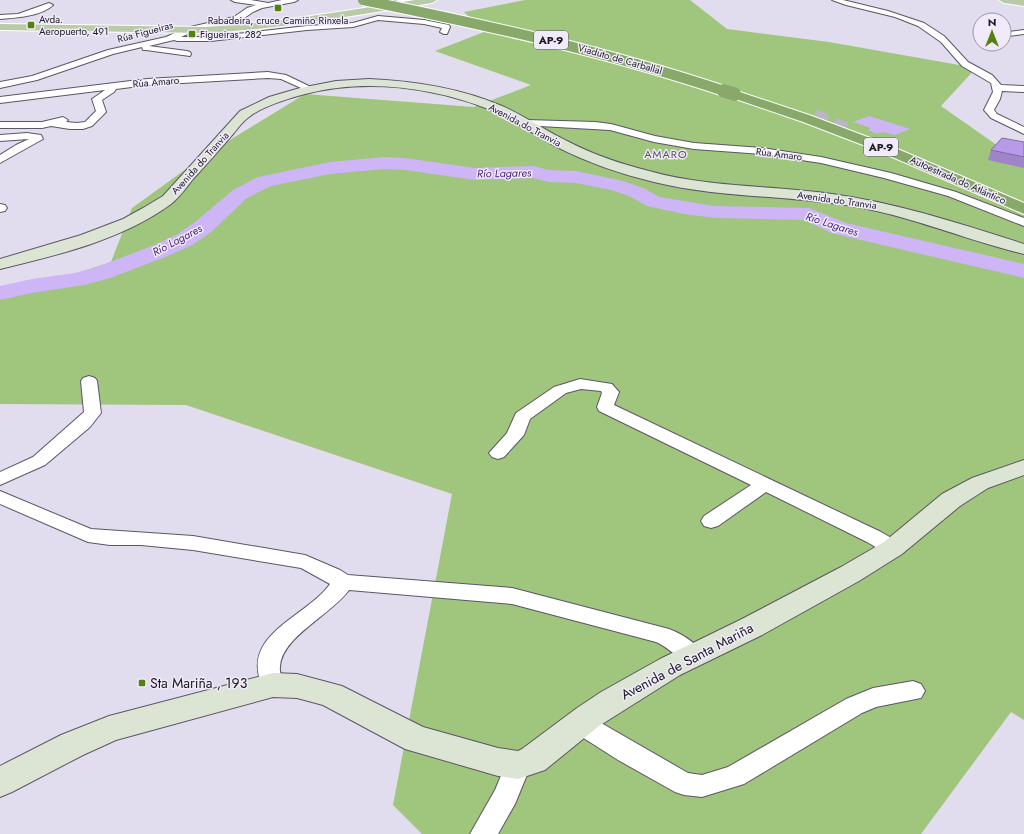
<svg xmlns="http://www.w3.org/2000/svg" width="1024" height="834" viewBox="0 0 1024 834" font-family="Jost,sans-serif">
  <rect width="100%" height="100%" fill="#e2ddee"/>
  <!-- green -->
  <path fill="#a0c57d" d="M525 0H690L727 29 829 42 976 68 941 106 1011 155 1024 160V720L1011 712 921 834H422L393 805 452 494 186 405 0 404V298L111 262 132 208 204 156 305 94 474 107 531 85 435 51 484 32 464 12Z"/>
  <!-- water -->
  <path fill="#cdb5f6" d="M869 116 910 129 895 135 883 132 877 134 868 130 871 128 853 122Z"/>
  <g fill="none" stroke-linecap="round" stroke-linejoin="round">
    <!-- river -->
    <path fill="#cdb5f6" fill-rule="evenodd" d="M384 157 405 158 475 168 533 166 549 170 576 171 623 181 643 188 660 197 715 206 809 208 846 223 1024 264V278L831 233 805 220 715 218 684 214 647 206 629 196 611 190 576 183 549 182 533 178 475 180 405 170 384 169 330 174 271 186 247 198 211 232 194 244 168 256 110 278 84 285 32 293 0 300V286L32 279 75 273 94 268 152 246 178 234 195 222 233 190 258 177 330 162Z"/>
    <!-- highway-tunnel -->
    <path stroke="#bbb6c5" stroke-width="14" stroke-dasharray="14 7" stroke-linecap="butt" d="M814 116 852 132"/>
    <defs>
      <g id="street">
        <path d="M231 0H251L268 3 282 0H298L294 2 262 8 253 12 240 21 192 32 181 37H211L307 26 353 23 378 16 424 20 449 25 450 27 447 34H444L440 32 442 28 424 24 378 20 353 27 307 30 211 41H177L174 40 149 46 187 51 190 52 191 54 190 56 146 50H143L142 47 113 54 37 80 0 88V82L32 76 108 50 166 37 186 28 234 17 247 8 256 5 235 2Z"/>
        <path d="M394 0H409L417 3 413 5Z"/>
        <path d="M832 0H843L888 11 924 23 944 36 968 62 992 75 1001 85 1024 86V92L1002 91 1000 99 994 110 997 114 1024 127V134L991 118 984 110 993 92 991 83 962 66 941 42 918 26 895 17 846 5Z"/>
        <path d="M49 3 53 5C42 16 15 18 0 19V15L18 14Z"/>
        <path d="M1024 30V34L1009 36 1005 34 1009 32Z"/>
        <path d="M268 72 286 75 315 89 310 92 281 79 268 78 147 85 116 89 114 92 102 100 106 112 92 126 83 129H70L51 126 42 128H0V122H42L63 117 68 120 66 122 77 123 85 122 96 111 92 99 105 90 0 103V97L147 79Z"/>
        <path d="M526 120 595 122 611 124 655 136 694 143 762 148 821 157 891 173 956 192 1024 218V226L948 196 884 178 821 163 762 154 694 149 654 142 610 130 522 125 521 123Z"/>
        <path d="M27 133 41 135 43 139 0 163V155L16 145 29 139 0 141V135Z"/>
        <path d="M0 204 5 205 7 208 5 211 0 212Z"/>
        <path d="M89 376 95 378 97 381 101 413 90 427 45 465 0 485V472L33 457 84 412 81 381 83 378Z"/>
        <path d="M580 379 612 384 619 392 614 405 881 532 900 543 903 548 900 553 893 555 886 553 867 542 766 492 718 526 711 528 704 526 701 521 704 516 751 485 599 411 597 407 602 393 601 391 581 389 566 393 530 419 524 435 504 457 498 459 492 457 489 453 507 433 516 413 554 387Z"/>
        <path d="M0 491 91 529 193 536 305 555 340 570 348 575 512 588 669 629C682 634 697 643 704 656L701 662C683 668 673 649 656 642L512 604 349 590C331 615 281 637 280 667 279 673 283 679 285 685L281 692 273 694 265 692C235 635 305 619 330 584L301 568 193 550 141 545H110L88 542 0 504Z"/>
        <path d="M913 681 921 684 925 691 921 698 876 707 862 713 744 784 702 797 684 795 675 792 618 760 571 730 568 723 571 716 580 713 589 716 688 773 702 775 728 767 846 699 873 688Z"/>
        <path d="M518 754 527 757 531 765 515 804 498 834H470L495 790 509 757Z"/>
      </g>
      <g id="secondary">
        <path d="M369 79C415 81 460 88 502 106 525 116 546 131 569 142 594 155 621 164 649 171 709 188 771 185 832 194 898 203 961 224 1024 244V254C966 240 911 216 852 206 786 195 719 198 654 182 621 174 589 163 559 148 536 136 515 120 491 110 433 87 366 78 305 94 290 98 261 107 249 117 243 121 238 128 234 133 220 149 207 164 193 179 186 188 179 198 171 204 122 240 58 255 0 269V259L81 235 123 219 143 208 163 196 240 111 269 97 300 88 336 81Z"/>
        <path d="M1024 460V475L988 488 960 506 902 554 859 581 762 635 680 675 599 726 545 770 518 779 498 776 405 749 323 705 297 698 273 697 116 740 83 755 12 792 0 797V766L61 735 109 716 273 673 297 674 342 686 423 727 498 748 518 751 522 749 577 708 601 692 660 659 742 619 841 567 884 542 942 494 972 478Z"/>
      </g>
      <g id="primary">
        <path d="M415 0H437L432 3C357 15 281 29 205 33L0 30V24L205 27C275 23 345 11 415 0Z"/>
        <path d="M999 0H1024V6L1004 3Z"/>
      </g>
      <path id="highway" d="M734 90 812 116 886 144 1024 203V214L876 150 803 122 730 97 728 94 730 91Z"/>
    </defs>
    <!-- street casing -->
    <use href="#street" stroke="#5b5665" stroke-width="2"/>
    <!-- secondary casing -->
    <use href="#secondary" stroke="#5b5665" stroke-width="2"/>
    <!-- primary casing -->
    <use href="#primary" stroke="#fff" stroke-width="2"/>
    <!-- highway casing -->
    <use href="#highway" stroke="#fff" stroke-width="2"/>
    <!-- street -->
    <use href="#street" fill="#fff" fill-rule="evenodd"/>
    <!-- secondary -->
    <use href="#secondary" fill="#dce5d3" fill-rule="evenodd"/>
    <!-- primary -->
    <use href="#primary" fill="#b8cba6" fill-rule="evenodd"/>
    <!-- highway -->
    <use href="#highway" fill="#89a96b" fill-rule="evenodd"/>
    <defs>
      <path id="highway-bridge-far1" d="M363 0C486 25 608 52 727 92"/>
      <path id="highway-bridge" d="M724 91 734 94"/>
    </defs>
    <!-- highway-bridge-far1 casing -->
    <use href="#highway-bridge-far1" stroke="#fff" stroke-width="12" stroke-linecap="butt"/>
    <!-- highway-bridge casing -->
    <use href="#highway-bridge" stroke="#fff" stroke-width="14" stroke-linecap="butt"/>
    <!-- highway-bridge-far1 -->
    <use href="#highway-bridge-far1" stroke="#89a96b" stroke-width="10"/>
    <!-- highway-bridge -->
    <use href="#highway-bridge" stroke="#89a96b" stroke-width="14"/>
  </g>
  <!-- wall -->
  <path fill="#9e84c8" d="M1024 142V168L988 160 991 150Z"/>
  <!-- building -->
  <path fill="#b89ae9" stroke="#816ca3" d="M1002 138 1024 142V157L991 150Z"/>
  <!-- markers -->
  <g fill="#54820e" stroke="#f0eafb" stroke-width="1.5">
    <rect x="274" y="4" width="8" height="8" rx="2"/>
    <rect x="27" y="21" width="8" height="8" rx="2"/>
    <rect x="188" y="30" width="8" height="8" rx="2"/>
    <rect x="138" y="679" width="8" height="8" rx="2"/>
  </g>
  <g text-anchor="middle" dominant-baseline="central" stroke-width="3" stroke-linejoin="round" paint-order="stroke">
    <!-- far-poi labels -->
    <g font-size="10" fill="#1d1b21" stroke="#f0eafb" text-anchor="start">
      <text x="39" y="19">Avda.<tspan x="39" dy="12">Aeropuerto, 491</tspan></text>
      <text x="278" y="20" text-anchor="middle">Rabadeira, cruce Camiño Rinxela</text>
      <text x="200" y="34">Figueiras, 282</text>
    </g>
    <!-- far-street labels -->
    <g font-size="10" fill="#1d1b21" stroke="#f0eafb">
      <text transform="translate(145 32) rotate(-15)">Rúa Figueiras</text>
      <text transform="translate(620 59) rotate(16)">Viaduto de Carballal</text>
      <text transform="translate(156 82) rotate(-5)">Rúa Amaro</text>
      <text transform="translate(525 125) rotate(28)">Avenida do Tranvia</text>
      <text transform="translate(779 154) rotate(7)">Rúa Amaro</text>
      <text transform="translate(200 163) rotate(-48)">Avenida do Tranvia</text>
      <text transform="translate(958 180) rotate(24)">Autoestrada do Atlántico</text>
      <text transform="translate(837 200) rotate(8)">Avenida do Tranvia</text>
    </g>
    <!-- shield labels -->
    <g fill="#f0eafb" stroke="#5c5962" stroke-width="1">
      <rect x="534" y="31" width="34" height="18" rx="3"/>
      <rect x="864" y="138" width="34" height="18" rx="3"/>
    </g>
    <g font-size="11" font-weight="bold" fill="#1d1b21">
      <text x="551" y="40">AP-9</text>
      <text x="881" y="147">AP-9</text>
    </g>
    <!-- far-neighbourhood labels -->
    <g font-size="11" letter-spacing="1" fill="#55515f" stroke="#f0eafb">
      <text x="666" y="154">AMARO</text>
    </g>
    <!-- far-water labels -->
    <g font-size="11" font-style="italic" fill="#4d227e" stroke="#f0eafb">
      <text transform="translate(504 173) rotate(-1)">Río Lagares</text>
      <text transform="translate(832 224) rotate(18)">Río Lagares</text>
      <text transform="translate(177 240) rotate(-28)">Río Lagares</text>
    </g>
    <!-- near-street labels -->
    <g font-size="14" fill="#1d1b21" stroke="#f0eafb">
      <text transform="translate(687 661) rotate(-28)">Avenida de Santa Mariña</text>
    </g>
    <!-- near-poi labels -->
    <g font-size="14" fill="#1d1b21" stroke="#f0eafb" text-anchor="start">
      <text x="150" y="683">Sta Mariña , 193</text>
    </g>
  </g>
  <!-- north arrow -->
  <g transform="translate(992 32)"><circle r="19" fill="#f0eafb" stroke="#9c97a4"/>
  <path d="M0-3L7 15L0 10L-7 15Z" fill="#54820e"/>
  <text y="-6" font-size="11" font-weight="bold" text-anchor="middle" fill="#1d1b21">N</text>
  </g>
</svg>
